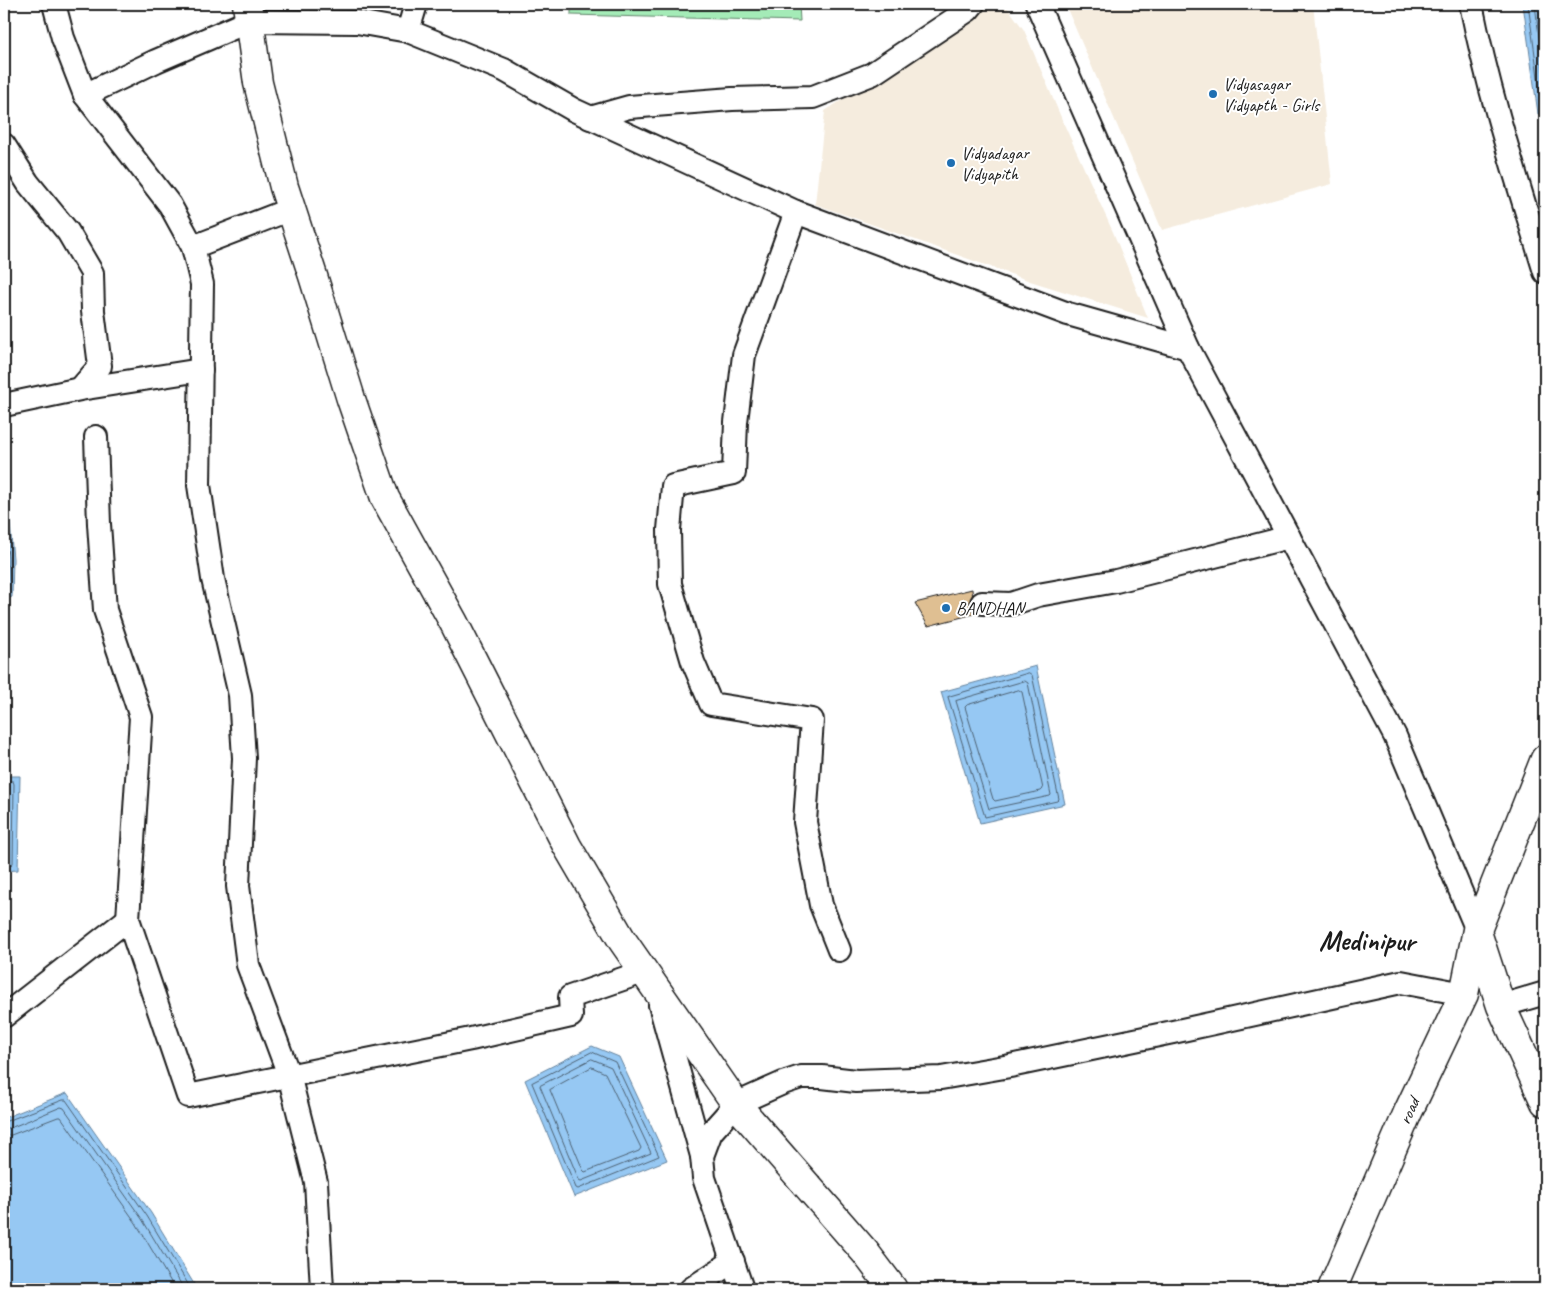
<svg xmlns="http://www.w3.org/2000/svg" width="1549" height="1293" viewBox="0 0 1549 1293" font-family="Caveat,sans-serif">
  <rect width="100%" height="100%" fill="#fff"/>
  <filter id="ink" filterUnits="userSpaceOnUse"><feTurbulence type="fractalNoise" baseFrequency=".02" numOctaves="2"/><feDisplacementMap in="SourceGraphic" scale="10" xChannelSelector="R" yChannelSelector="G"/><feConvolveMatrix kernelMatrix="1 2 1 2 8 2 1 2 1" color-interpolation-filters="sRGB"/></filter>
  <g filter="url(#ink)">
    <!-- built -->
    <g fill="#f5ecde">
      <path d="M994 4H1005L1024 30 1063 122 1113 232 1148 318 1030 281 815 204 825 111 967 18Z"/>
      <path d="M1065 4H1313L1332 184 1162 230Z"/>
    </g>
    <!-- green -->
    <path fill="#a4ebb7" stroke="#60846a" d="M571 4H799L800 21 571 15Z"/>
    <!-- water -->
    <g fill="#96c8f3" stroke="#65839d">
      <path d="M1523 4H1545V113L1538 114Z"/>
      <path d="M4 452 13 559 12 597 4 600Z"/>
      <path d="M1036 666 1065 804 980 823 941 692Z"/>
      <path d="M4 776H20L18 870 4 871Z"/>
      <path d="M592 1046 619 1057 667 1160 574 1197 525 1080Z"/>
      <path d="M67 1093 151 1213 197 1289H4V1118Z"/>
    </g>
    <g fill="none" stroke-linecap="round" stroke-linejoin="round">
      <!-- shore -->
      <g stroke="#4d6172" stroke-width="1">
        <path d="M1528 4 1542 106 1545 108"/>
        <path d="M1535 4 1545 84"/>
        <path d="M4 511 8 559 7 592 4 595"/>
        <path d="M1029 673 1032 675 1059 799 1057 801 985 817 948 697Z"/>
        <path d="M1025 681 1028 683 1051 795 1050 796 989 809 956 701Z"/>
        <path d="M1019 690 1022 692 1043 789 1041 791 995 801 993 799 965 707 967 705Z"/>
        <path d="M4 781H13L14 784 13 863 11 865 4 866"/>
        <path d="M4 787 7 788 8 790 7 857 4 860"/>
        <path d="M592 1052 615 1062 659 1156 578 1189 576 1188 532 1083Z"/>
        <path d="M592 1059 611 1067 651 1153 581 1181 579 1180 540 1086Z"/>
        <path d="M592 1067 605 1073 641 1148 639 1151 585 1172 583 1170 550 1090Z"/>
        <path d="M4 1122 63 1100H66L147 1216 191 1289"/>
        <path d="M4 1128H10L61 1107 64 1108 142 1219 184 1289"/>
        <path d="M4 1136 11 1135 58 1117H61L136 1223 175 1289"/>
      </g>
    </g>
    <!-- building -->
    <path fill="#dfbf92" stroke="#1c1c1c" d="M972 589 974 614 928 626 915 603Z"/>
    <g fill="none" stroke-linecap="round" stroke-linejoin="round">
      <defs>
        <g id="street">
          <path d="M54 4 63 38 85 95 170 205 193 247 202 284 199 485 213 579 240 695 244 758 238 886 248 965 289 1075 316 1182 322 1289"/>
          <path d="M1037 4 1188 348 1395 736 1477 930"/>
          <path d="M1471 4C1489 95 1518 183 1545 272"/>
          <path d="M408 31 416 4"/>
          <path d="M85 95 156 61 249 21 357 22 408 31 504 70 574 110 796 212 1068 314 1188 348"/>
          <path d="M590 118 629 107 732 99 813 97 872 74 968 10 973 4"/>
          <path d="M4 145 28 183 68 232 92 273 93 311 100 366 80 389 4 405"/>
          <path d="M796 212 744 355 736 422 734 473 673 486 669 530 670 584 693 662 711 704 812 720 805 822 821 905 839 950"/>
          <path d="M193 247 291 209"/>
          <path d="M80 389 201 370"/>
          <path d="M96 437 99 524 105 610 141 717 128 919 188 1096 471 1039 571 1016 570 997 643 972"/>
          <path d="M982 603 1011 604 1038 595 1116 581 1289 537"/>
          <path d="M662 999 660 1005 702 1156"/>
          <path d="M1501 1006 1545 993"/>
          <path d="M4 1016 128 919"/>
          <path d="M691 1289 733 1261"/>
          <path d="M742 1289 704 1178 702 1156 711 1132 736 1104 783 1083 801 1077H822L856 1081 941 1078 1010 1066 1173 1032 1401 982 1464 994"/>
        </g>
        <path id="secondary" d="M247 4 258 83 284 187 313 276 351 399 385 498 454 623 567 846 622 940 736 1104 865 1252 893 1289"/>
        <g id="primary">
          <path d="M1477 932 1501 1006 1545 1102"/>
          <path d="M1332 1289 1408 1112 1464 994 1477 930 1545 759"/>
        </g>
      </defs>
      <!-- street casing -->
      <use href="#street" stroke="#1c1c1c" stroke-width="26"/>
      <!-- secondary casing -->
      <use href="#secondary" stroke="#1c1c1c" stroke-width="31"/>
      <!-- primary casing -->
      <use href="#primary" stroke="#1c1c1c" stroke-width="31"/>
      <!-- street -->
      <use href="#street" stroke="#fff" stroke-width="22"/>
      <!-- secondary -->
      <use href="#secondary" stroke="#fff" stroke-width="28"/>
      <!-- primary -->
      <use href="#primary" stroke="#fff" stroke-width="28"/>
    </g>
  </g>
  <!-- markers -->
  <g fill="#1f6fb2" stroke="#fff" stroke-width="2">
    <circle cx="1213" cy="94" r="5"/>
    <circle cx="951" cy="163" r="5"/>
    <circle cx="946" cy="608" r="5"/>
  </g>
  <g text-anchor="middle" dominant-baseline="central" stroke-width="4" stroke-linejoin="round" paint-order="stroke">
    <!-- poi labels -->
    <g font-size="18" fill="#1c1c1c" stroke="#fff" text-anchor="start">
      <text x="1223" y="84">Vidyasagar<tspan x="1223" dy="21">Vidyapth - Girls</tspan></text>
      <text x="961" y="153">Vidyadagar<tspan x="961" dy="21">Vidyapith</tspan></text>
      <text x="956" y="608">BANDHAN</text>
    </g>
    <!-- street labels -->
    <g font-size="18" fill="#1c1c1c" stroke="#fff">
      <text transform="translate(1409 1111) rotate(-66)">road</text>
    </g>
    <!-- town labels -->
    <g font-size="28" font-weight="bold" fill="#1c1c1c" stroke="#fff">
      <text x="1367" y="940">Medinipur</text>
    </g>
  </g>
  <!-- margin -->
  <rect width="1549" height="1293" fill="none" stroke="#fff" stroke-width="20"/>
  <rect x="10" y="10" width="1529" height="1273" fill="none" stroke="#1c1c1c" stroke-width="2" filter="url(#ink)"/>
</svg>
